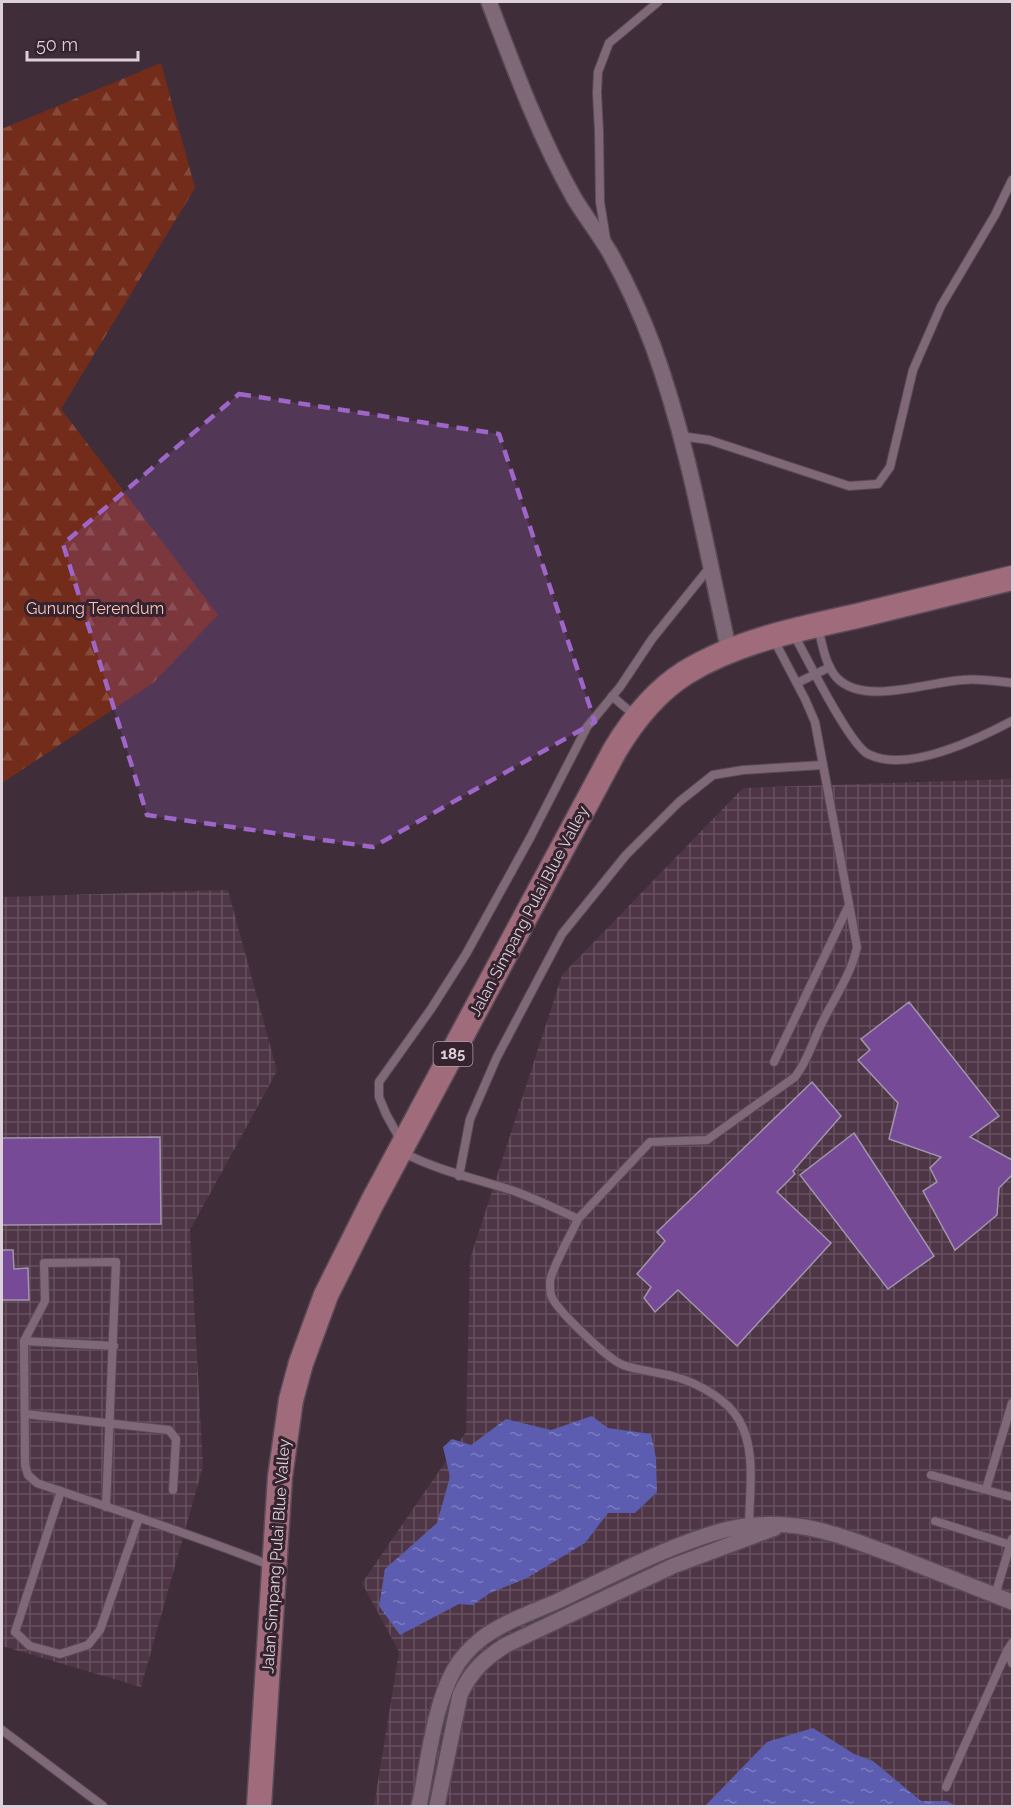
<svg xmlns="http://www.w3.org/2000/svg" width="1014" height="1808" viewBox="0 0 1014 1808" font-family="Raleway,sans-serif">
  <defs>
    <pattern id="industrial-grid" width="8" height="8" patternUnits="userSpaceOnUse" patternTransform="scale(1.5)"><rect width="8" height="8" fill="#4e3647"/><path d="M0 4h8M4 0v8" fill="none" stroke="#675261"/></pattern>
    <pattern id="forest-firs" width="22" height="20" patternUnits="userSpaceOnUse" patternTransform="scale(1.5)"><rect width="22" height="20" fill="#732c1a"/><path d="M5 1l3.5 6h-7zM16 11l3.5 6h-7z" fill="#864a3b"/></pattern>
    <pattern id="water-ripples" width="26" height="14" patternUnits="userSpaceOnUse" patternTransform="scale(1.5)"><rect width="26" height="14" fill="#5c5db0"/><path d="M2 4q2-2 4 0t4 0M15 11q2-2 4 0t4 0" fill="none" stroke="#7b7bbe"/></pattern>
  </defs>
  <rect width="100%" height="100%" fill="#402d3a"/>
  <!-- industrial -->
  <g fill="url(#industrial-grid)">
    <path d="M1012 779V1806H374L399 1652 362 1583 466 1432 470 1259 562 975 743 788Z"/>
    <path d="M228 890 277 1071 190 1230 203 1466 141 1687 2 1646V897Z"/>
  </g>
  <!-- forest -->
  <path fill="url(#forest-firs)" d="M161 63 195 188 61 409 218 615 153 683 2 783V129Z"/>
  <!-- water -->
  <g fill="url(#water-ripples)">
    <path d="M592 1416 608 1428 651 1434 656 1458 657 1492 635 1513H608L585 1543 527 1578 490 1593 473 1605 459 1604 400 1635 379 1606 385 1569 437 1523 450 1477 443 1447 452 1439 471 1445 506 1419 551 1430Z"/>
    <path d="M813 1728 854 1754 873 1761 921 1801H947L956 1806H705L767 1742Z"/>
  </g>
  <!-- building -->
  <g fill="#774a98" stroke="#a195ab" stroke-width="1.5">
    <path d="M909 1002 999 1116 970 1137 1012 1160V1175L999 1188 997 1215 955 1250 923 1191 937 1182 930 1168 941 1157 889 1139 898 1103 858 1060 870 1050 861 1039Z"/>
    <path d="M812 1082 841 1116 793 1171 795 1174 777 1192 831 1243 737 1346 678 1290 655 1312 644 1298 651 1287 637 1274 665 1241 657 1232Z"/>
    <path d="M854 1133 934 1256 888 1289 800 1175Z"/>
    <path d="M160 1137 161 1224 2 1225V1138Z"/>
    <path d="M2 1250H13L14 1269 28 1268 29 1300H2Z"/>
  </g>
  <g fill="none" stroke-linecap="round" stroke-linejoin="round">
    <defs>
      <g id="service">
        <path d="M606 239 600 202 599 132 597 93 598 72 609 43 658 2"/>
        <path d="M680 436 709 440 849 486 878 484 890 467 913 370 941 306 995 215 1012 180"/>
        <path d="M818 627C822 643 825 665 837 678 864 706 928 682 962 680 979 678 996 681 1012 683"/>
        <path d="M793 633C806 656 849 744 868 754 907 774 978 739 1012 721"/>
        <path d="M797 683 830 667"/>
        <path d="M612 696 634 715"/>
        <path d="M774 1062 848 907"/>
        <path d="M401 1141 386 1114 379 1097V1082L431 1009 466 954 530 838 587 727 620 687 652 639 710 567"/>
        <path d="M404 1153C439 1171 477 1179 514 1191 536 1199 557 1209 578 1219L650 1142 707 1140 795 1077C807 1062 812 1044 820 1027 832 1001 851 976 857 947L815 722 805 699 774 640"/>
        <path d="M459 1176 470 1119 497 1057 562 934 626 855 679 802 713 775 743 770 823 765"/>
        <path d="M578 1219C572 1233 551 1269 550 1282 550 1285 550 1292 551 1295 555 1309 609 1360 623 1365 640 1371 659 1372 676 1377 699 1384 727 1399 739 1420 757 1451 749 1493 749 1528"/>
        <path d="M24 1341 114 1346"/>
        <path d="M25 1414 169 1430 176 1439 173 1490"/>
        <path d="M931 1475 1012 1497"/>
        <path d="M986 1489 1012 1403"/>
        <path d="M61 1491 15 1632 30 1646 60 1654 88 1645 100 1630 139 1518"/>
        <path d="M106 1507 116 1262 44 1263 45 1301 24 1341 25 1465 28 1475 37 1483C115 1510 195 1535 272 1566"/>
        <path d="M935 1521 1011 1545"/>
        <path d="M995 1595 1012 1539"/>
        <path d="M1007 1651 1012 1663"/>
        <path d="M2 1730 103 1806"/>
        <path d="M946 1787 1007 1651 1012 1643"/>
      </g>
      <g id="minor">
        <path d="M489 2C514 68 539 136 574 198 585 216 598 233 609 251 626 281 641 314 653 346 689 445 706 549 729 651"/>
        <path d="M419 1806C428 1764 433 1708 454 1670 460 1659 471 1647 481 1639 503 1622 533 1612 558 1601 611 1576 665 1547 721 1531 746 1524 773 1523 798 1526 832 1531 866 1545 898 1557 936 1572 974 1587 1012 1602"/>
        <path d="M437 1806 460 1695C470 1672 485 1658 506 1645L673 1566 775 1528"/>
      </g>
      <path id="primary" d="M259 1806 280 1477 291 1400 301 1363 326 1295 372 1203 615 750C633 720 655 692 685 673 737 641 799 629 857 616 909 603 961 590 1012 578"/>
    </defs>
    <!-- service casing -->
    <use href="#service" stroke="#594a55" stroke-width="10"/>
    <!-- minor casing -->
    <use href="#minor" stroke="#594a55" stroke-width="18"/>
    <!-- primary casing -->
    <use href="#primary" stroke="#594a55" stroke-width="27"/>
    <!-- service -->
    <use href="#service" stroke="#7f6978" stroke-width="8"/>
    <!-- minor -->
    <use href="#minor" stroke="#7f6978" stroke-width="15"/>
    <!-- primary -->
    <use href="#primary" stroke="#a06c7b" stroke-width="24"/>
  </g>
  <!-- marked area -->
  <path fill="#9d66c8" fill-opacity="0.2" stroke="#9d66c8" stroke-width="4.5" stroke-dasharray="12 8" stroke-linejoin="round" d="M239 394 499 434 595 722 373 847 147 815 63 544Z"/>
  <g text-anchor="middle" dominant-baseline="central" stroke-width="6" stroke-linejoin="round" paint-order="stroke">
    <!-- shield labels -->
    <rect fill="#352330" stroke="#ab9da6" stroke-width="1.5" x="433.5" y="1042" width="39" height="24" rx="4.5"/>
    <g font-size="15" font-weight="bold" fill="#ddd1d9">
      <text x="453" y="1054">185</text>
    </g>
    <!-- park labels -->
    <g font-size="16" fill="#fbc6b8" stroke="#352330">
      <text x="95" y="608">Gunung Terendum</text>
    </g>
    <!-- street labels -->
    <g font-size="16" fill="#ddd1d9" stroke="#352330">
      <text transform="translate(529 911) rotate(-62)">Jalan Simpang Pulai Blue Valley</text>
      <text transform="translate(276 1556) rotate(-86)">Jalan Simpang Pulai Blue Valley</text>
    </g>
  </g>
  <!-- border -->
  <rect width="1014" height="1808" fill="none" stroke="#ddd1d9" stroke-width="6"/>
  <!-- scale -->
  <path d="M27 51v9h111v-9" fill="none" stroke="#ddd1d9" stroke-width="3"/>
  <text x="36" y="51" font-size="18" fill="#ddd1d9" stroke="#352330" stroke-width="4.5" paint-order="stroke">50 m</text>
</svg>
